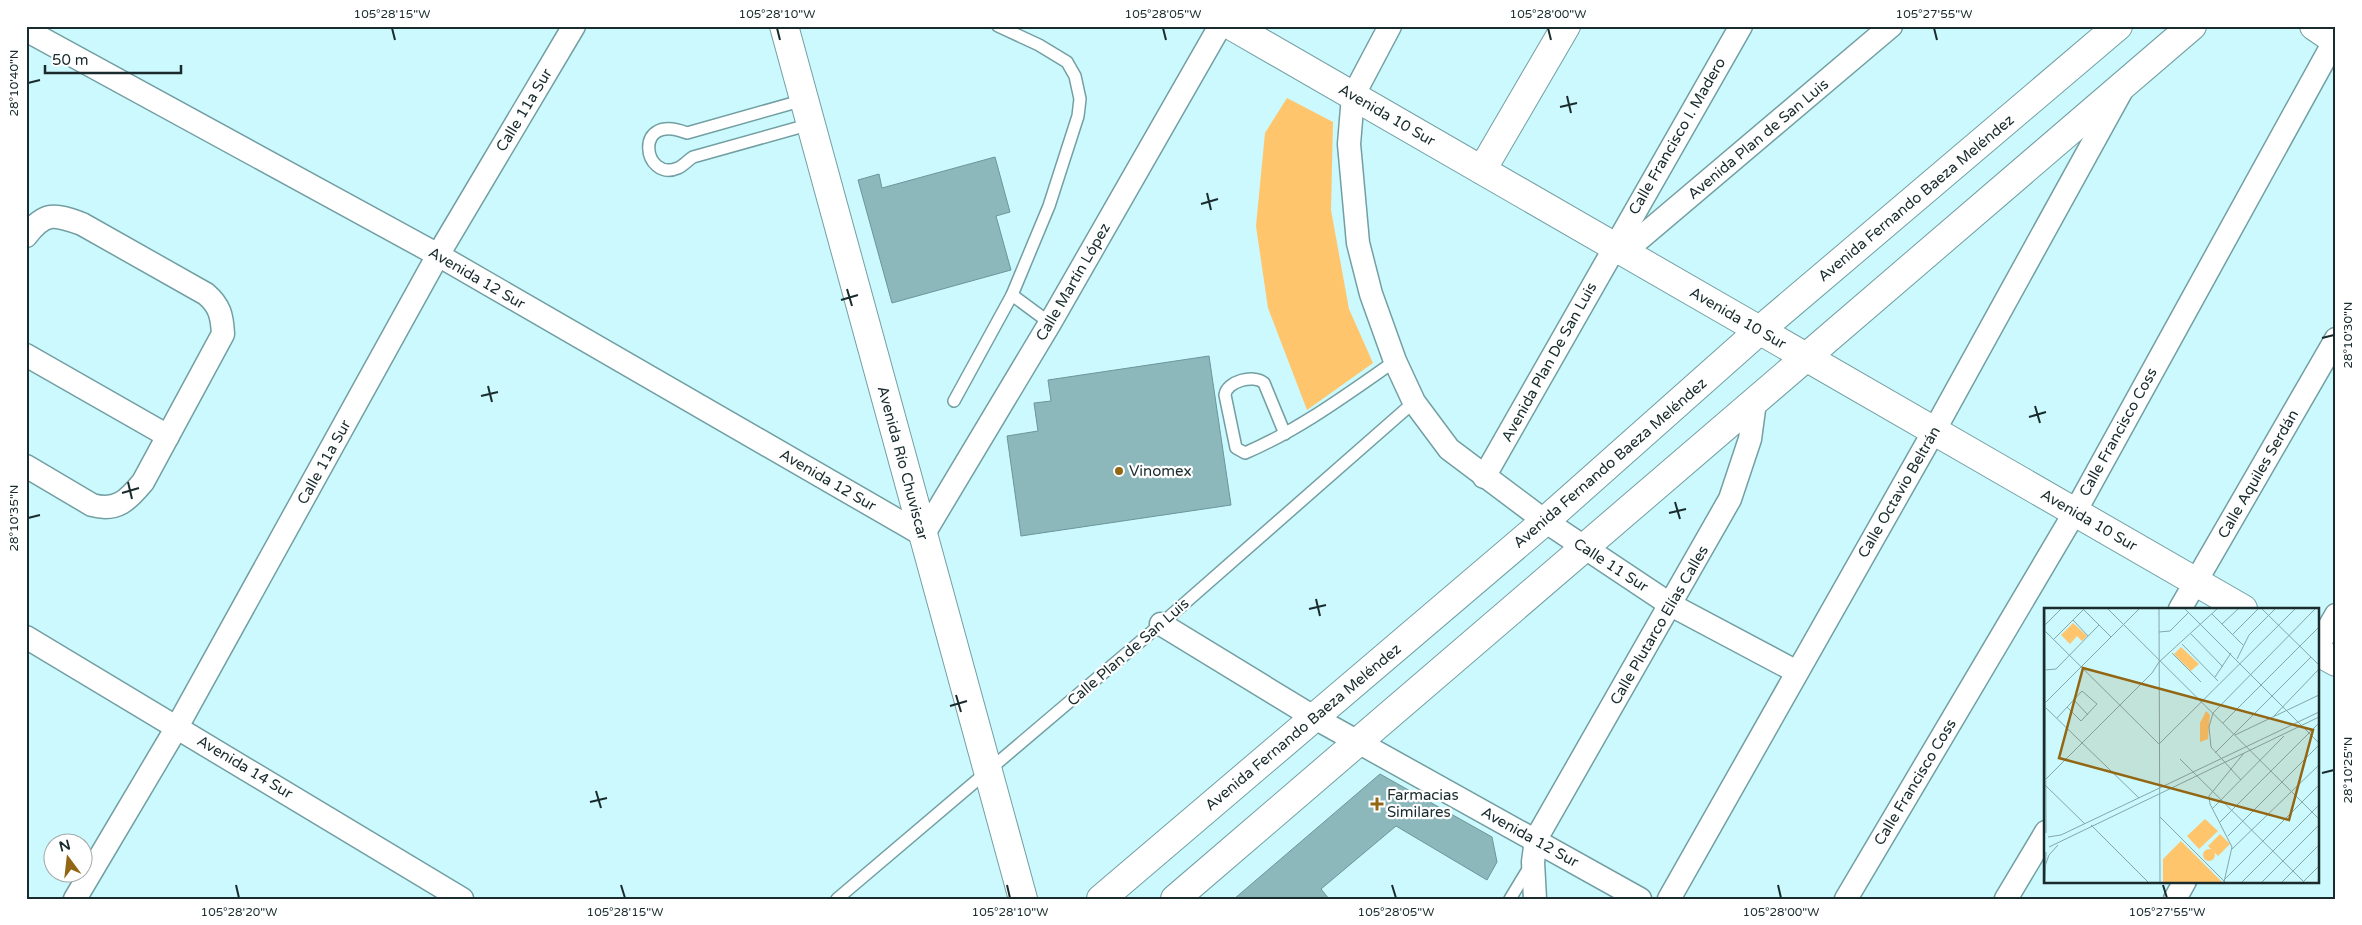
<svg xmlns="http://www.w3.org/2000/svg" width="2362" height="925" viewBox="0 0 2362 925" font-family="'Varela Round',sans-serif">
  <rect width="100%" height="100%" fill="#cbf9fd"/>
  <!-- green -->
  <path fill="#ffc56d" d="M1287 98 1333 122 1331 210 1349 309 1373 363 1307 410 1268 308 1256 226 1265 133Z"/>
  <!-- building -->
  <g fill="#8cb8bc" stroke="#6b969a">
    <path d="M995 157 1010 212 996 216 1011 270 892 303 858 180 879 174 882 188Z"/>
    <path d="M1209 356 1231 505 1021 536 1007 436 1038 431 1034 403 1051 401 1048 380Z"/>
    <path d="M1380 774 1492 837 1497 862 1487 880 1396 826 1321 889 1329 899H1234Z"/>
  </g>
  <g fill="none" stroke-linecap="round" stroke-linejoin="round">
    <defs>
      <g id="lane">
        <path d="M998 26 1039 45 1067 62 1075 76 1080 99 1078 116 1049 206 1012 295"/>
        <path d="M804 100 687 133C632 111 643 183 678 168 683 166 688 160 693 157L811 124"/>
        <path d="M954 401 1012 295 1050 323"/>
        <path d="M1285 434 1264 383C1254 374 1227 381 1225 395L1236 448 1245 453C1299 430 1346 395 1395 361"/>
        <path d="M837 899 1161 624 1414 402"/>
        <path d="M1510 899 1530 866"/>
      </g>
      <g id="street">
        <path d="M1390 26 1353 96 1349 144 1358 243 1371 294 1395 361 1414 402 1449 449 1545 521 1671 605 1797 672"/>
        <path d="M26 30 438 255 923 535 1050 323 1220 26"/>
        <path d="M26 236C45 211 55 214 82 224L206 294C220 306 222 316 223 334L143 482C128 500 117 512 92 505L26 466"/>
        <path d="M1624 252 1891 26"/>
        <path d="M26 355 168 436"/>
        <path d="M1484 477 1741 26"/>
        <path d="M2180 609 2336 339"/>
        <path d="M1161 624 1315 718 1640 899"/>
        <path d="M26 637 462 899"/>
        <path d="M2318 646 2336 615"/>
        <path d="M75 899 177 727 438 255 574 26"/>
        <path d="M1535 899 1533 862 1536 839 1730 499 1750 439 1755 402"/>
        <path d="M1669 899 1934 431 2122 90"/>
        <path d="M1846 899 2075 512 2336 38"/>
        <path d="M2006 899 2046 832"/>
        <path d="M2175 899 2185 881"/>
      </g>
      <g id="secondary">
        <path d="M784 26 1023 899"/>
        <path d="M1232 26 2243 609"/>
        <path d="M2314 26 2336 41"/>
        <path d="M1482 170 1566 26"/>
        <path d="M2318 652 2336 662"/>
        <path d="M1101 899 1545 521 1760 330 2118 26"/>
        <path d="M1175 899 2192 26"/>
      </g>
    </defs>
    <!-- lane casing -->
    <use href="#lane" stroke="#739fa3" stroke-width="14"/>
    <!-- street casing -->
    <use href="#street" stroke="#739fa3" stroke-width="25"/>
    <!-- secondary casing -->
    <use href="#secondary" stroke="#739fa3" stroke-width="30"/>
    <!-- lane -->
    <use href="#lane" stroke="#fff" stroke-width="11"/>
    <!-- street -->
    <use href="#street" stroke="#fff" stroke-width="22"/>
    <!-- secondary -->
    <use href="#secondary" stroke="#fff" stroke-width="28"/>
  </g>
  <!-- ticks -->
  <path fill="none" stroke="#192b2c" stroke-width="2" d="M392 28 395 40M777 28 780 40M1163 28 1166 40M1548 28 1551 40M1934 28 1937 40M28 83 40 80M1567 96 1571 113M1560 107 1577 103M1207 193 1211 210M1201 204 1218 199M847 289 852 306M841 300 858 295M2322 338 2334 335M488 386 492 402M481 396 498 392M2035 406 2040 423M2029 417 2046 412M128 482 132 499M122 493 139 488M1675 502 1680 519M1669 513 1686 509M28 518 40 515M1316 599 1320 616M1309 609 1326 605M956 695 961 712M950 706 967 701M2322 773 2334 770M596 791 601 808M590 802 607 798M236 885 239 898M621 885 625 898M1007 885 1010 898M1392 885 1396 898M1778 885 1781 898M2163 885 2167 898"/>
  <!-- markers -->
  <g fill="#936613" stroke="#fff" stroke-width="2">
    <circle cx="1119" cy="471" r="5"/>
    <path d="M1374.5 796.5h5v5h5v5h-5v5h-5v-5h-5v-5h5z"/>
  </g>
  <g text-anchor="middle" dominant-baseline="central" stroke-width="4.5" stroke-linejoin="round" paint-order="stroke">
    <!-- street labels -->
    <g font-size="15" fill="#192b2c" stroke="#fff">
      <text transform="translate(524 110) rotate(-59)">Calle 11a Sur</text>
      <text transform="translate(1387 115) rotate(30)">Avenida 10 Sur</text>
      <text transform="translate(1677 136) rotate(-60)">Calle Francisco I. Madero</text>
      <text transform="translate(1758 139) rotate(-40)">Avenida Plan de San Luis</text>
      <text transform="translate(1916 198) rotate(-40)">Avenida Fernando Baeza Meléndez</text>
      <text transform="translate(477 278) rotate(30)">Avenida 12 Sur</text>
      <text transform="translate(1073 282) rotate(-60)">Calle Martín López</text>
      <text transform="translate(1738 318) rotate(30)">Avenida 10 Sur</text>
      <text transform="translate(1549 362) rotate(-61)">Avenida Plan De San Luis</text>
      <text transform="translate(2118 432) rotate(-61)">Calle Francisco Coss</text>
      <text transform="translate(324 462) rotate(-61)">Calle 11a Sur</text>
      <text transform="translate(903 463) rotate(75)">Avenida Río Chuviscar</text>
      <text transform="translate(1610 463) rotate(-41)">Avenida Fernando Baeza Meléndez</text>
      <text transform="translate(2258 474) rotate(-60)">Calle Aquiles Serdán</text>
      <text transform="translate(828 480) rotate(30)">Avenida 12 Sur</text>
      <text transform="translate(1899 492) rotate(-60)">Calle Octavio Beltrán</text>
      <text transform="translate(2089 520) rotate(30)">Avenida 10 Sur</text>
      <text transform="translate(1611 565) rotate(33)">Calle 11 Sur</text>
      <text transform="translate(1659 625) rotate(-60)">Calle Plutarco Elías Calles</text>
      <text transform="translate(1128 652) rotate(-41)">Calle Plan de San Luis</text>
      <text transform="translate(1303 727) rotate(-40)">Avenida Fernando Baeza Meléndez</text>
      <text transform="translate(245 767) rotate(31)">Avenida 14 Sur</text>
      <text transform="translate(1915 782) rotate(-59)">Calle Francisco Coss</text>
      <text transform="translate(1530 837) rotate(29)">Avenida 12 Sur</text>
    </g>
    <!-- poi labels -->
    <g font-size="15" fill="#192b2c" stroke="#fff" text-anchor="start">
      <text x="1129" y="471">Vinomex</text>
      <text x="1387" y="795">Farmacias<tspan x="1387" dy="17">Similares</tspan></text>
    </g>
  </g>
  <!-- overview -->
  <g transform="translate(2044 608)">
    <rect width="275" height="275" fill="#cbf9fd"/>
    <path d="M29 15 43 28 38 33 33 28 26 36 17 27ZM137 39 155 56 147 63 130 46ZM162 103 166 107 164 131 156 134V115ZM161 211 174 223 155 241 143 228ZM176 226 186 236 174 248 164 238ZM137 233 178 274H119V251ZM159 247a6 6 0 1 1 12 0a6 6 0 1 1-12 0Z" fill="#ffc56d"/>
    <path fill="none" stroke="#84a7a9" stroke-width="1" d="M1 1 2 225M39 1 67 29M64 1 275 211M115 1 116 274M141 1 275 135M218 1 275 57M168 6 199 37M29 12 44 28M178 16 194 1M1 17 17 1M1 23 115 136 251 1M115 24 126 23 145 4M147 26 179 59M189 26 214 1M10 31 40 1M138 36 174 73M128 45 157 74M193 51 205 27 231 1M1 62 12 61 55 17M171 69 187 45M29 91 44 107M1 95 95 1M1 99 95 190M230 108 275 61M13 110 38 83 53 96 37 113 23 99M179 115 275 19M191 127 275 87M171 145 267 49M136 151 260 274M2 171 108 65 115 54 173 1M197 172 167 139 165 119 169 105 271 1M1 177 41 216M168 201 240 128M116 209 181 274M176 214 275 115M47 217 104 274M184 228 275 137M4 229 17 227 275 104M5 239 275 109M188 241 275 157M1 258 5 247 14 237M181 271 275 177M1 274 2 244M180 274 188 239 166 196 165 188 200 145M198 274 275 197M218 274 275 217M238 274 275 237M259 274 275 258"/>
    <path fill="#936613" fill-opacity="0.15" stroke="#936613" stroke-width="2.5" d="M39 60 269 122 245 212 15 150Z"/>
    <rect width="275" height="275" fill="none" stroke="#192b2c" stroke-width="2.5"/>
  </g>
  <!-- border -->
  <rect width="2362" height="925" fill="none" stroke="#ffffff" stroke-width="55"/>
  <!-- north arrow -->
  <g transform="translate(68 858) rotate(345)"><circle r="24" fill="#ffffff" stroke="#a3aaab"/>
  <path d="M0-4L9 19L0 12L-9 19Z" fill="#936613"/>
  <text y="-8" font-size="14" font-weight="bold" text-anchor="middle" fill="#192b2c">N</text>
  </g>
  <!-- scale -->
  <path d="M45 65v8h136v-8" fill="none" stroke="#192b2c" stroke-width="2.5"/>
  <text x="52" y="65" font-size="15" fill="#192b2c" stroke="#ffffff" stroke-width="4" paint-order="stroke">50 m</text>
  <rect x="28" y="28" width="2306" height="870" fill="none" stroke="#192b2c" stroke-width="2"/>
  <g font-size="12" text-anchor="middle" fill="#192b2c">
    <text x="392" y="18">105°28'15"W</text>
    <text x="777" y="18">105°28'10"W</text>
    <text x="1163" y="18">105°28'05"W</text>
    <text x="1548" y="18">105°28'00"W</text>
    <text x="1934" y="18">105°27'55"W</text>
    <text transform="translate(14 83) rotate(-90)" y="4">28°10'40"N</text>
    <text transform="translate(2348 335) rotate(-90)" y="4">28°10'30"N</text>
    <text transform="translate(14 518) rotate(-90)" y="4">28°10'35"N</text>
    <text transform="translate(2348 770) rotate(-90)" y="4">28°10'25"N</text>
    <text x="239" y="916">105°28'20"W</text>
    <text x="625" y="916">105°28'15"W</text>
    <text x="1010" y="916">105°28'10"W</text>
    <text x="1396" y="916">105°28'05"W</text>
    <text x="1781" y="916">105°28'00"W</text>
    <text x="2167" y="916">105°27'55"W</text>
  </g>
</svg>
